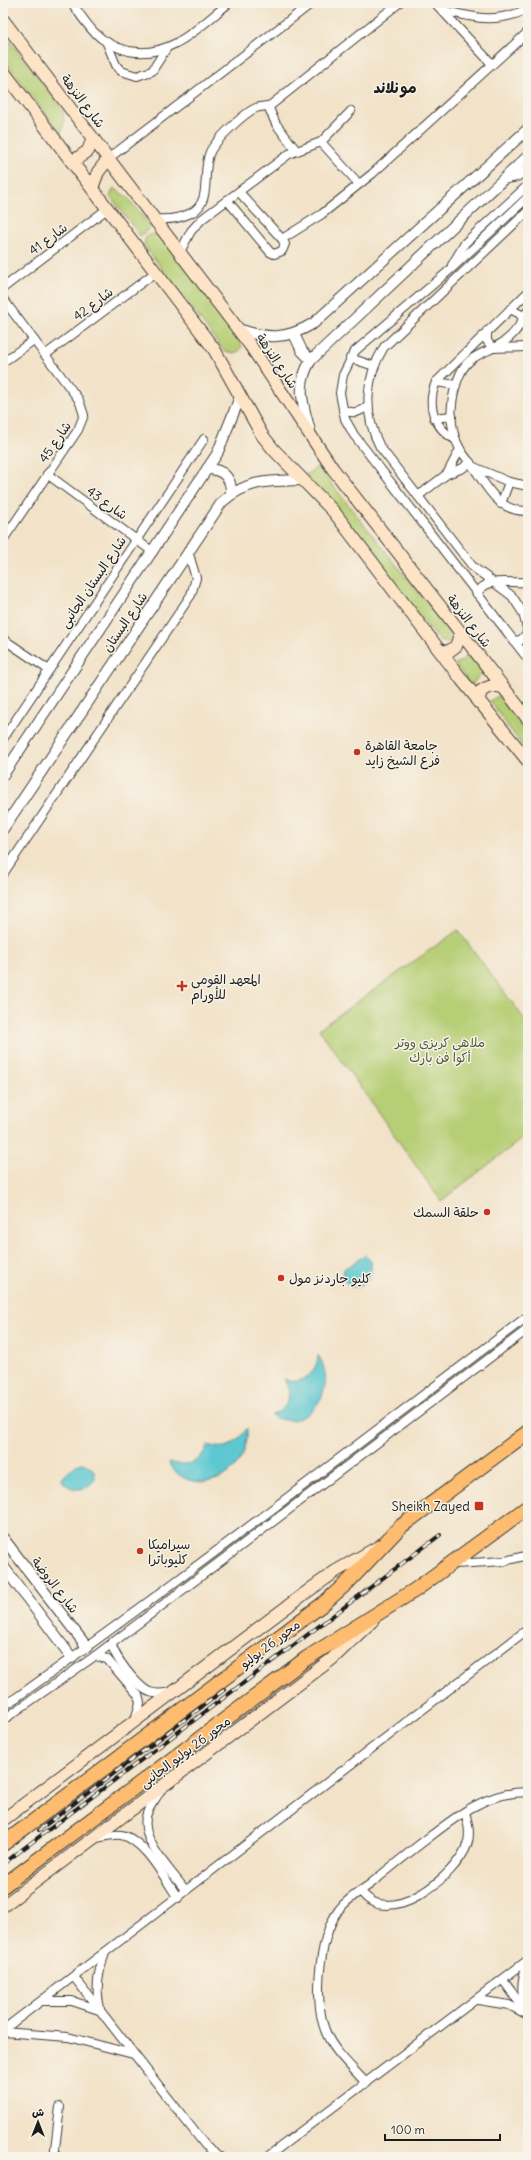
<svg xmlns="http://www.w3.org/2000/svg" width="531" height="2160" viewBox="0 0 531 2160" font-family="Delius,'Playpen Sans Arabic',sans-serif">
  <rect width="100%" height="100%" fill="#f7f3e8"/>
  <filter id="ink" filterUnits="userSpaceOnUse"><feTurbulence type="fractalNoise" baseFrequency=".025" numOctaves="2"/><feDisplacementMap in="SourceGraphic" scale="8" xChannelSelector="R" yChannelSelector="G"/><feConvolveMatrix kernelMatrix="1 2 1 2 8 2 1 2 1" color-interpolation-filters="sRGB"/></filter>
  <filter id="wash" filterUnits="userSpaceOnUse"><feTurbulence type="fractalNoise" baseFrequency=".012" numOctaves="4" result="noise"/><feDisplacementMap in="SourceGraphic" scale="16" xChannelSelector="R" yChannelSelector="G"/><feGaussianBlur stdDeviation="0.9" result="paint"/><feColorMatrix in="noise" values="0 0 0 0 0 0 0 0 0 0 0 0 0 0 0 0 0 1.4 0 .05"/><feComposite in="paint" operator="in"/></filter>
  <g filter="url(#wash)">
    <rect width="100%" height="100%" fill="#f2e2c8"/>
    <!-- green -->
    <g fill="#b6ce74" stroke="#697548">
      <path d="M3 32 63 110 64 121 61 134 3 59Z"/>
      <path d="M114 188 128 198 151 227 140 236 110 196Z"/>
      <path d="M153 234 161 235 237 337 242 346 239 351 234 353 224 351 144 245 146 237Z"/>
      <path d="M318 467 451 633 452 638 447 643 438 639 305 475Z"/>
      <path d="M468 650 486 673 478 677 471 686 455 664 464 660Z"/>
      <path d="M498 696 528 733V754L490 701Z"/>
      <path d="M458 930 528 1024V1134L441 1201 319 1029Z"/>
    </g>
    <!-- water -->
    <g fill="#5bc8d1" stroke="#3c7276">
      <path d="M365 1255 371 1261C373 1275 367 1286 352 1287 345 1283 342 1277 344 1269Z"/>
      <path d="M318 1355C342 1391 303 1436 271 1415 289 1409 293 1395 284 1379 301 1387 318 1372 318 1355Z"/>
      <path d="M247 1428C249 1455 233 1480 204 1482 194 1482 185 1480 178 1474 174 1470 170 1467 169 1462 185 1467 203 1463 207 1445 228 1451 235 1445 247 1428Z"/>
      <path d="M81 1463C91 1465 95 1469 95 1479 86 1491 73 1493 62 1481L63 1477 76 1465Z"/>
    </g>
  </g>
  <g filter="url(#ink)">
    <g fill="none" stroke-linecap="round" stroke-linejoin="round">
      <defs>
        <g id="minor">
          <path d="M72 3C79 13 86 24 94 32 103 41 116 48 129 51 170 59 199 27 229 3"/>
          <path d="M435 3 492 64"/>
          <path d="M442 10C475 18 495 24 528 9"/>
          <path d="M106 41 116 65 121 71 137 76 152 71 166 49"/>
          <path d="M3 88 11 82"/>
          <path d="M268 106 276 124 296 150"/>
          <path d="M321 142 359 184"/>
          <path d="M109 158 312 3"/>
          <path d="M502 180 517 177 528 169"/>
          <path d="M528 197 451 269 355 351 343 375 340 393 345 419 354 435 528 659"/>
          <path d="M227 200 270 252 274 254 282 251 285 244 282 239 239 192"/>
          <path d="M528 211 384 347C365 378 363 414 380 447L473 567 512 596 523 613 528 632"/>
          <path d="M155 219C167 220 179 219 191 213 213 202 201 172 210 152 215 141 244 113 256 108 261 106 266 107 271 105L399 3"/>
          <path d="M282 239 322 214 372 174 528 32"/>
          <path d="M180 252 191 231 202 219 289 154 321 142 351 111"/>
          <path d="M452 265 465 243 528 185"/>
          <path d="M3 288 107 209"/>
          <path d="M3 299 79 400 84 415 78 430 3 540"/>
          <path d="M510 309 520 314 528 330"/>
          <path d="M528 310C522 323 515 335 502 343 487 353 470 354 461 372 450 395 447 426 460 449 465 457 472 465 478 474 490 493 502 512 528 511"/>
          <path d="M487 331V341L493 348 528 347"/>
          <path d="M45 355 156 272"/>
          <path d="M350 358 374 366"/>
          <path d="M3 362 34 340"/>
          <path d="M436 382 456 385"/>
          <path d="M343 410C353 414 360 413 368 405"/>
          <path d="M434 418 452 416"/>
          <path d="M456 440C434 428 426 406 436 382L528 292"/>
          <path d="M474 467 509 482 528 486"/>
          <path d="M47 474 153 552"/>
          <path d="M447 474 460 449"/>
          <path d="M418 496 447 474 463 468 470 462"/>
          <path d="M501 504 509 482"/>
          <path d="M477 594C486 576 511 584 528 582"/>
          <path d="M3 639 49 670"/>
          <path d="M514 641 521 640 528 632"/>
          <path d="M3 739 204 439"/>
          <path d="M3 874 191 595 196 578 188 551"/>
          <path d="M454 1564 505 1561 528 1555"/>
          <path d="M112 1642C111 1654 139 1689 150 1692 157 1695 165 1693 172 1692"/>
          <path d="M95 1656 107 1659 138 1695 140 1703 135 1720"/>
          <path d="M3 1707C181 1581 353 1447 528 1316"/>
          <path d="M3 1720 95 1656 528 1329"/>
          <path d="M161 1789C157 1799 148 1806 146 1817 141 1842 172 1872 186 1891"/>
          <path d="M96 1838C104 1837 113 1834 121 1835 144 1839 165 1879 178 1898"/>
          <path d="M361 1891C387 1931 456 1876 467 1845 471 1834 468 1823 465 1812"/>
          <path d="M74 1977 205 2145 221 2157"/>
          <path d="M503 1980 524 2009"/>
          <path d="M478 2000 509 2005 528 2015"/>
          <path d="M42 2001H72L99 2010"/>
          <path d="M100 2008C95 1989 98 1972 105 1953"/>
          <path d="M528 2015C521 1998 520 1980 528 1964"/>
          <path d="M3 2030 528 1629"/>
          <path d="M3 2032 68 2037 133 2054"/>
          <path d="M366 2083C352 2067 332 2050 325 2030 313 1999 319 1930 343 1905 350 1898 360 1891 369 1885 385 1872 402 1858 419 1845 453 1819 483 1792 528 1792"/>
          <path d="M54 2157 60 2107"/>
          <path d="M267 2157 528 1960"/>
        </g>
        <g id="tertiary">
          <path d="M238 329C268 339 286 340 314 323L528 129"/>
          <path d="M294 334 302 351 311 360"/>
          <path d="M310 431C303 404 295 386 311 360L528 156"/>
          <path d="M207 469C223 469 232 478 231 494"/>
          <path d="M3 775 217 454 240 397"/>
          <path d="M3 829 222 502C248 479 270 481 303 480"/>
          <path d="M3 1538 87 1647"/>
          <path d="M3 1566 72 1658"/>
        </g>
        <g id="secondary">
          <path d="M3 20 250 345 333 469 528 719"/>
          <path d="M3 71 214 349 262 435 274 450 334 512 462 680 528 761"/>
          <path d="M72 162 88 151 93 138"/>
          <path d="M92 188 98 172 109 158"/>
          <path d="M442 651 448 652 456 646 461 633"/>
          <path d="M478 702 481 691C489 686 494 685 503 687"/>
          <path d="M3 1820 308 1591 336 1571 380 1546"/>
          <path d="M3 1906 332 1659 372 1621"/>
        </g>
        <g id="trunk">
          <path d="M3 1844 323 1604 348 1582 400 1527 528 1432"/>
          <path d="M3 1886 307 1658 415 1590 528 1507"/>
        </g>
      </defs>
      <!-- minor casing -->
      <use href="#minor" stroke="#3c3a36" stroke-width="10"/>
      <!-- tertiary casing -->
      <use href="#tertiary" stroke="#3c3a36" stroke-width="12"/>
      <!-- secondary casing -->
      <use href="#secondary" stroke="#3c3a36" stroke-width="14"/>
      <!-- trunk casing -->
      <use href="#trunk" stroke="#3c3a36" stroke-width="16"/>
      <!-- minor -->
      <use href="#minor" stroke="#fff" stroke-width="8"/>
      <!-- tertiary -->
      <use href="#tertiary" stroke="#fff" stroke-width="10"/>
      <!-- secondary -->
      <use href="#secondary" stroke="#fee4c6" stroke-width="12"/>
      <!-- trunk -->
      <use href="#trunk" stroke="#fdbc70" stroke-width="14"/>
      <defs>
        <g id="rail">
          <path d="M39 1830 224 1690"/>
          <path d="M3 1864 440 1535"/>
        </g>
      </defs>
      <!-- rail casing -->
      <use href="#rail" stroke="#1c1c1c" stroke-width="4"/>
      <!-- rail -->
      <use href="#rail" stroke="#f7f3e8" stroke-width="2.5" stroke-dasharray="8" stroke-linecap="butt"/>
    </g>
  </g>
  <!-- markers -->
  <g fill="#c8321e" stroke="#f7f3e8" stroke-width="1.5">
    <circle cx="357" cy="752" r="4"/>
    <path d="M180 980h4v4h4v4h-4v4h-4v-4h-4v-4h4z"/>
    <circle cx="487" cy="1212" r="4"/>
    <circle cx="281" cy="1278" r="4"/>
    <rect x="474" y="1501" width="10" height="10" rx="2"/>
    <circle cx="140" cy="1551" r="4"/>
  </g>
  <g text-anchor="middle" dominant-baseline="central" stroke-width="3" stroke-linejoin="round" paint-order="stroke">
    <!-- street labels -->
    <g font-size="13" fill="#1c1c1c" stroke="#f7f3e8">
      <text transform="translate(83 101) rotate(53)">شارع النزهة</text>
      <text transform="translate(48 239) rotate(-37)">شارع 41</text>
      <text transform="translate(93 304) rotate(-37)">شارع 42</text>
      <text transform="translate(277 361) rotate(56)">شارع النزهة</text>
      <text transform="translate(55 442) rotate(-56)">شارع 45</text>
      <text transform="translate(107 503) rotate(36)">شارع 43</text>
      <text transform="translate(93 582) rotate(-56)">شارع البستان الجانبى</text>
      <text transform="translate(469 621) rotate(52)">شارع النزهة</text>
      <text transform="translate(125 622) rotate(-56)">شارع البستان</text>
      <text transform="translate(55 1585) rotate(52)">شارع الروضة</text>
      <text transform="translate(270 1644) rotate(-37)">محور 26 يوليو</text>
      <text transform="translate(185 1752) rotate(-37)">محور 26 يوليو الجانبى</text>
    </g>
    <!-- poi labels -->
    <g font-size="13" fill="#1c1c1c" stroke="#f7f3e8" text-anchor="start">
      <text x="365" y="745">جامعة القاهرة<tspan x="365" dy="15">فرع الشيخ زايد</tspan></text>
      <text x="191" y="979">المعهد القومى<tspan x="191" dy="15">للأورام</tspan></text>
      <text x="479" y="1212" text-anchor="end">حلقة السمك</text>
      <text x="289" y="1278">كليو جاردنز مول</text>
      <text x="470" y="1506" text-anchor="end">Sheikh Zayed</text>
      <text x="148" y="1544">سيراميكا<tspan x="148" dy="15">كليوباترا</tspan></text>
    </g>
    <!-- park labels -->
    <g font-size="13" fill="#525a3b" stroke="#f7f3e8">
      <text x="440" y="1042">ملاهى كريزى ووتر<tspan x="440" dy="15">أكوا فن بارك</tspan></text>
    </g>
    <!-- quarter labels -->
    <g font-size="15" font-weight="bold" fill="#1c1c1c" stroke="#f7f3e8">
      <text x="395" y="87">مونلاند</text>
    </g>
  </g>
  <!-- margin -->
  <rect width="531" height="2160" fill="none" stroke="#f7f3e8" stroke-width="16"/>
  <!-- north arrow -->
  <g transform="translate(38 2122)" stroke="#f7f3e8" stroke-width="3" paint-order="stroke">
  <path d="M0-3L7 15L0 10L-7 15Z" fill="#1c1c1c"/>
  <text y="-6" font-size="11" font-weight="bold" text-anchor="middle" fill="#1c1c1c">ش</text>
  </g>
  <!-- scale -->
  <path d="M385 2134v6h115v-6" fill="none" stroke="#1c1c1c" stroke-width="2"/>
  <text x="391" y="2134" font-size="12" fill="#1c1c1c" stroke="#f7f3e8" stroke-width="3" paint-order="stroke">100 m</text>
</svg>
